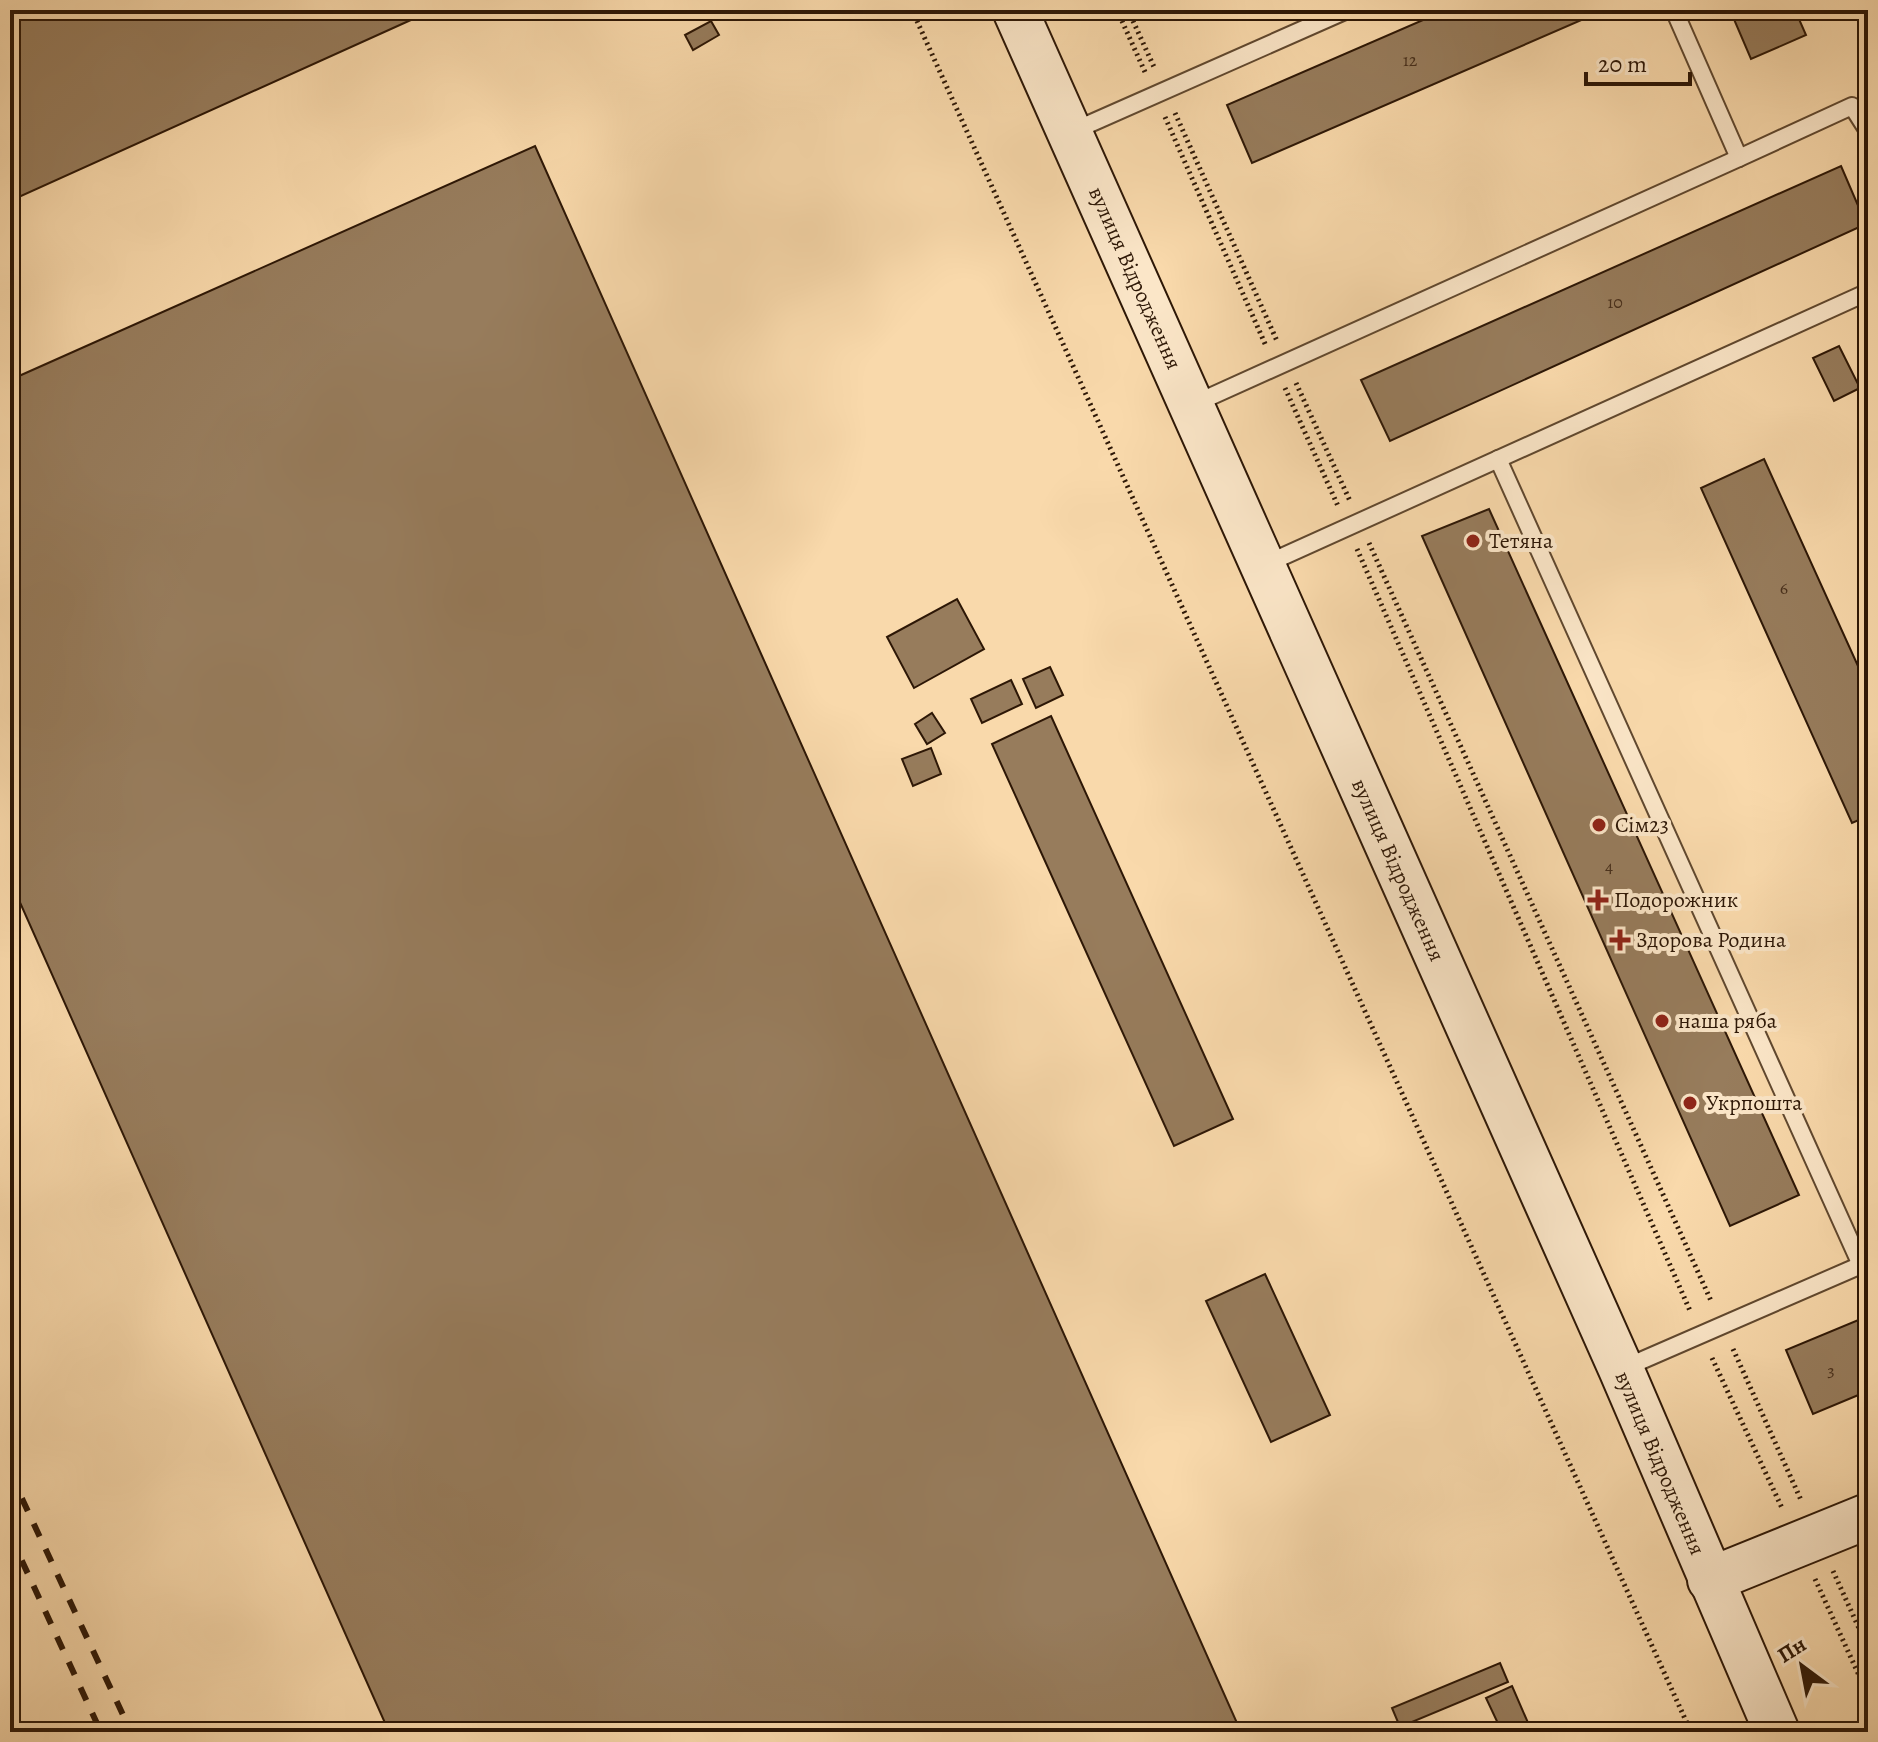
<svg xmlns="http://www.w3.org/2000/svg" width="1878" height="1742" viewBox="0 0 1878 1742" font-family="Alegreya,serif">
  <rect width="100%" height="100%" fill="#f9d9ab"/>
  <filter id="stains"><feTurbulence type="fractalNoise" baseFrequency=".0025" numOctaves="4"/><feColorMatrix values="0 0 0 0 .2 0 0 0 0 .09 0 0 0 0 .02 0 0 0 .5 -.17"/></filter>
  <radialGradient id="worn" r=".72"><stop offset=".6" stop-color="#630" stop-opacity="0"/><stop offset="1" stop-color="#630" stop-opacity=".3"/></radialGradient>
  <!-- building -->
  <g fill="#977c5c" stroke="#2d1706" stroke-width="2">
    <path d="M10 10H433L10 201Z"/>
    <path d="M1446 10H1591L1593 15 1252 163 1227 105Z"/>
    <path d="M1730 10H1795L1806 35 1751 59Z"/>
    <path d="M711 21 719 35 693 50 685 35Z"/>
    <path d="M535 146 1241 1732H389L10 880V380Z"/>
    <path d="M1841 166 1866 224 1390 441 1361 380Z"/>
    <path d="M1839 346 1860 388 1834 401 1813 358Z"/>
    <path d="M1764 459 1868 688V816L1852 823 1701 488Z"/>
    <path d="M1489 509 1799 1195 1730 1226 1422 536Z"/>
    <path d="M957 599 984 649 914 688 887 637Z"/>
    <path d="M1050 667 1063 695 1036 708 1023 679Z"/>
    <path d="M1011 680 1022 704 982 723 971 699Z"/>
    <path d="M932 713 945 733 927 744 915 724Z"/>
    <path d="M1051 716 1233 1119 1174 1146 992 744Z"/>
    <path d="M931 748 941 774 913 786 902 759Z"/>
    <path d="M1265 1274 1330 1415 1271 1442 1206 1301Z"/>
    <path d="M1868 1316V1391L1813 1414 1786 1350Z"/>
    <path d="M1500 1663 1508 1682 1400 1727 1392 1708Z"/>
    <path d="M1512 1686 1532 1732H1502L1486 1698Z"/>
  </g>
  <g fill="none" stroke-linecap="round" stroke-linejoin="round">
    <defs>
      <g id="lane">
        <path d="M1674 10 1739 158 1852 106 1868 131"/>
        <path d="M1071 132 1347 10"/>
        <path d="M1194 404 1739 158"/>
        <path d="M1498 459 1861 1265"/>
        <path d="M1264 565 1868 292"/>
        <path d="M1622 1369 1868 1262"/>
      </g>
      <g id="secondary">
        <path d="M1015 10 1621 1369 1777 1732"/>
        <path d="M1710 1580 1868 1516"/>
      </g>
    </defs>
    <!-- lane casing -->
    <use href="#lane" stroke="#60482f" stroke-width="20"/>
    <!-- secondary casing -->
    <use href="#secondary" stroke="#2d1706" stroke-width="48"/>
    <!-- path -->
    <g stroke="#2d1706" stroke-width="5" stroke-dasharray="2 4" stroke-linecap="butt">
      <path d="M912 10 1691 1732"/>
      <path d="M1117 10 1145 72"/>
      <path d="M1128 10 1154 67"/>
      <path d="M1856 10 1868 36"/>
      <path d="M1175 113 1277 341"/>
      <path d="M1165 117 1266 346"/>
      <path d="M1296 383 1350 501"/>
      <path d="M1285 388 1338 506"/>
      <path d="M1369 543 1712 1303"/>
      <path d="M1357 549 1691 1313"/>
      <path d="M1733 1349 1801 1500"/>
      <path d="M1712 1358 1782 1508"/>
      <path d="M1833 1571 1868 1648"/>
      <path d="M1815 1579 1868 1695"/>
    </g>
    <!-- lane -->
    <use href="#lane" stroke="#fbe6c8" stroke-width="16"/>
    <!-- secondary -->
    <use href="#secondary" stroke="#fbe6c8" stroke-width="44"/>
    <!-- rail -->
    <g stroke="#2d1706" stroke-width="6" stroke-dasharray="14 14" stroke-linecap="butt">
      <path d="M10 1473 131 1732"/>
      <path d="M10 1535 101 1732"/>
    </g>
  </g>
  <!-- markers -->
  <g fill="#8f2418" stroke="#fbe6c8" stroke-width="3">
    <circle cx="1473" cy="541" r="8"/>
    <circle cx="1599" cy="825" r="8"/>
    <path d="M1594 888h8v8h8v8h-8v8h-8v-8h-8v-8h8z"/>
    <path d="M1616 928h8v8h8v8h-8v8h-8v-8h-8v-8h8z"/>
    <circle cx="1662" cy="1021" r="8"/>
    <circle cx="1690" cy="1103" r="8"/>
  </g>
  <g text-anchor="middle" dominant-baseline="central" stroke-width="8" stroke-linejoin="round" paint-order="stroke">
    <!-- number labels -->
    <g font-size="18" fill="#48301c">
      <text x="1410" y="60">12</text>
      <text x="1615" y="302">10</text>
      <text x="1784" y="588">6</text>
      <text x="1609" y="866">4</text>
      <text x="1831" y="1370">3</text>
    </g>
    <!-- street labels -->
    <g font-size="22" fill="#2d1706" stroke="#fbe6c8">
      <text transform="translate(1135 278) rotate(66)">вулиця Відродження</text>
      <text transform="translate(1398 870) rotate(66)">вулиця Відродження</text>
      <text transform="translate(1660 1463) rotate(67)">вулиця Відродження</text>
    </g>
    <!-- poi labels -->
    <g font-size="22" fill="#2d1706" stroke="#fbe6c8" text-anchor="start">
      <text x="1489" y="541">Тетяна</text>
      <text x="1615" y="825">Сім23</text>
      <text x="1614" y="900">Подорожник</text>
      <text x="1636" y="940">Здорова Родина</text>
      <text x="1678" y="1021">наша ряба</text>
      <text x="1706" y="1103">Укрпошта</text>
    </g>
  </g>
  <!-- margin -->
  <rect width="1878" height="1742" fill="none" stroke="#f9d9ab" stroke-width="40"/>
  <rect x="12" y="12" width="1854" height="1718" fill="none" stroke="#2d1706" stroke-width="4"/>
  <rect x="20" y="20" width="1838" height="1702" fill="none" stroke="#2d1706" stroke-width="2"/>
  <!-- north arrow -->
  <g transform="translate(1802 1666) rotate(328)" stroke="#fbe6c8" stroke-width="6" paint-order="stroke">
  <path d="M0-6L14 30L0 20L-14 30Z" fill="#2d1706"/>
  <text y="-12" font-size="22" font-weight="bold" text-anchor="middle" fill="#2d1706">Пн</text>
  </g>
  <!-- scale -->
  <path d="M1586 72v12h104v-12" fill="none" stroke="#2d1706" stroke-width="4"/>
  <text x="1598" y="72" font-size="24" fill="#2d1706" stroke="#fbe6c8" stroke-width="6" paint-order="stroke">20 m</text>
  <rect width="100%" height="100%" filter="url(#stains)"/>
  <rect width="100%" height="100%" fill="url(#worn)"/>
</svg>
